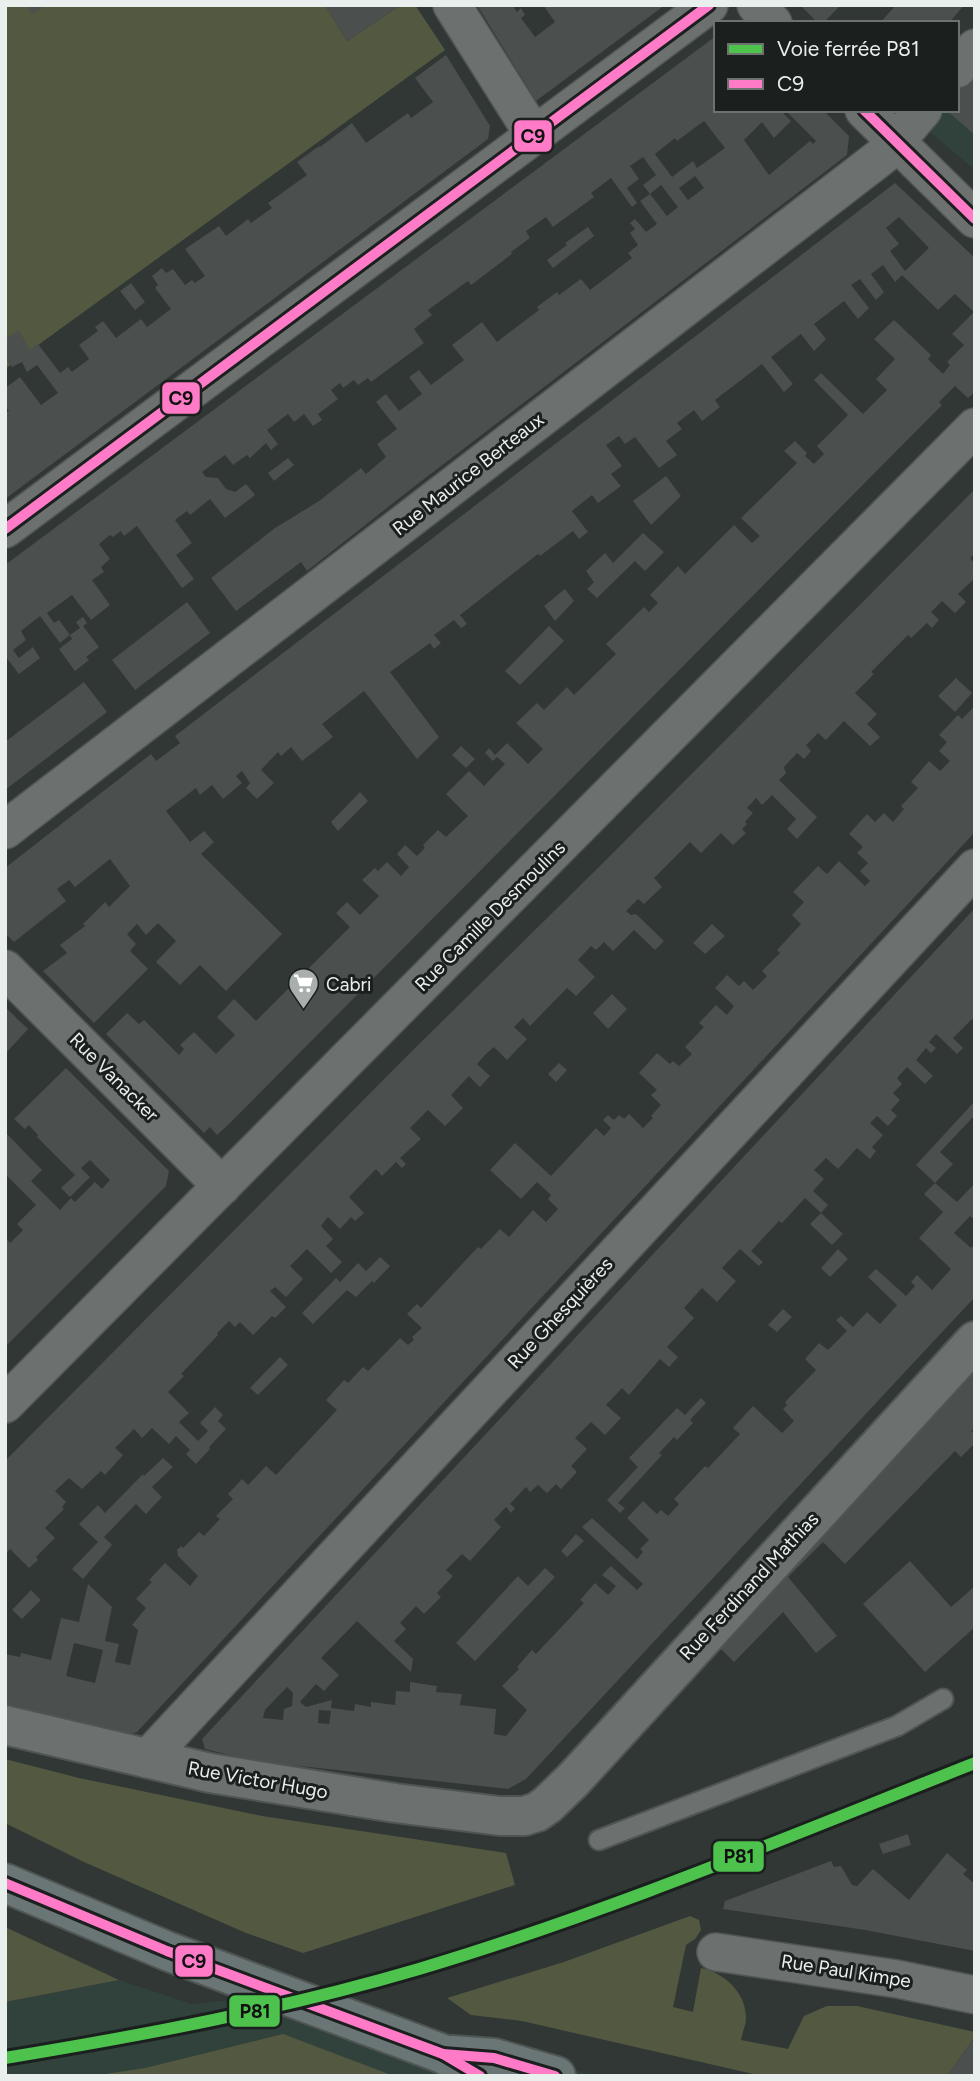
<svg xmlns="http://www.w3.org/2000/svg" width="980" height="2081" viewBox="0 0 980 2081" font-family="Figtree,sans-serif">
  <rect width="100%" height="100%" fill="#313735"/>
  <!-- built -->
  <g fill="#31413b">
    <path d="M975 66V170L924 127 937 110H957Z"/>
    <path d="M119 1980 192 2004 312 1992 594 2076H5V2002Z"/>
  </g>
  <!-- green -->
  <g fill="#535941">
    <path d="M5 5H325L347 41 401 5H415L445 50 5 369Z"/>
    <path d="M5 1759 79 1778 262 1816 506 1853 515 1885 303 1953 246 1933 84 1862 5 1823Z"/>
    <path d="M690 1916 699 1920 701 1930 695 1939 686 1945 673 2007 693 2012 701 1968C725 1973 746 1993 746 2018 746 2025 742 2033 741 2040L788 2049 804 2016 827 2006H857L975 2032V2037L947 2076H762L522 2021 471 2015 447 1998 564 1962Z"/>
    <path d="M5 1927 119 1980 5 2002Z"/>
    <path d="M283 2034 394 2076H92L145 2068Z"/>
  </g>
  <!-- building -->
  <g fill="#4b4f4d" fill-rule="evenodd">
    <path d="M27 5H47L32 14Z"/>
    <path d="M325 5H401L347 41Z"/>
    <path d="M477 5H512L517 12 521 8 525 15 521 18 535 37 555 22 543 5H665L536 101Z"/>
    <path d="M800 5H841L823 23H818Z"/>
    <path d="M896 5H964L949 23H880Z"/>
    <path d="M716 36V110H780L791 121 774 138 762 122 744 140 769 175 810 141 813 144 816 141 785 110H823L849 136 847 155 411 489 307 571 301 562 236 611 211 578 275 528 319 501 361 468 366 474 386 457 377 444 397 429 376 402 386 394 399 411 410 403 422 394 409 377 419 370 431 385 464 360 452 345 482 322 497 342 539 310 537 307 557 292 559 295 581 279 590 290 632 258 628 253 638 245 630 233 635 229 630 223 635 219 646 232 657 224 640 201 650 194 667 216 678 207 661 185 650 194 643 185 656 175 643 157 630 166 639 179 627 188 637 203 632 207 611 178 591 193 594 197 553 227 546 217 526 231 530 238 511 252 512 254 471 285 468 281 428 310 432 315 414 329 424 343 371 382 368 378 358 385 354 380 343 388 340 383 331 390 338 399 318 414 322 420 313 426 304 414 294 422 288 414 267 430 278 444 271 450 266 443 250 458 247 455 233 465 225 455 202 472 206 477 218 478 226 489 235 492 246 484 255 495 225 518 210 499 190 515 187 511 175 520 192 543 176 555 194 579 182 588 137 526 124 536 121 531 113 537 110 535 99 544 110 559 101 567 104 572 92 580 110 605 91 620 72 595 61 603 47 613 54 623 59 620 70 635 60 643 40 616 21 631 26 640 13 650 19 658 33 647 40 658 19 674 5 656V565ZM704 121 725 148 697 168 693 161 672 177 655 154 675 138 677 141ZM695 176 704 188 688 200 679 188Z"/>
    <path d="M446 55 490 126 488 139 5 499V413L9 411 5 406V388L20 377 41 405 58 393 37 365 27 372 22 362 12 367 5 358V340L19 330 30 350 38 344 60 373 68 367 72 372 89 359 79 345 98 331 95 327 103 321 116 338 141 319 147 327 171 309 155 288 158 285 152 276 162 268 166 273 173 269 185 285 192 280 195 283 205 276 185 249 219 226 226 236 248 219 251 223 272 208 268 203 307 175 297 162 319 146 320 147 352 123 366 143 408 113 411 118 433 102 415 78Z"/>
    <path d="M975 66V135L946 110H957V86Z"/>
    <path d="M895 183 975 258V392L968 398 955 386 939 402 942 405 230 1123 217 1135 210 1127 204 1133 106 1034 127 1013 139 1024 144 1020 179 1055 184 1049 180 1045 194 1032 216 1054 235 1035 217 1017 234 999 256 1021 350 927 336 913 347 902 360 915 379 896 362 880 375 868 378 871 387 862 401 876 409 867 397 854 405 845 417 856 425 848 423 845 438 830 446 837 468 816 446 794 469 771 484 786 505 764 497 757 493 761 485 753 489 748 495 755 507 743 528 764 543 749 516 723 537 703 544 710 567 687 574 695 616 654 606 644 644 607 649 612 658 603 650 595 678 566 685 574 734 525 752 543 760 536 741 518 797 463 784 451 795 441 807 453 805 456 814 464 824 454 817 446 848 415 814 380 821 373 863 414 887 390 876 379 895 359 874 339 894 320 931 355 928 359 943 374 950 365 947 362 964 345 952 334 974 312 955 294 938 310 902 275 895 282 883 265 871 274 884 292 876 300 860 279 851 285 869 308 858 319 844 301 814 324 826 339 814 351 801 334 771 357 793 384 784 392 762 364 715 400 720 407 702 421 694 410 677 423 682 429 666 441 677 455 659 468 635 437 625 444 619 436 606 445 622 466 611 474 621 486 598 503 592 495 572 511 588 532 579 539 573 531 540 556 538 554 460 615 467 624 461 628 454 620 434 635 441 643 434 649 430 643 390 672 439 737 417 759 364 691 322 724 333 737 302 761 291 747 281 756 278 752 261 770 274 783 257 799 246 788 250 783 242 771 236 776 242 783 223 799 212 785 200 795 196 788 166 811 190 842 204 831 214 842 201 854 282 934 226 991 200 965 180 985 156 962 176 941 158 923 146 935 137 924 127 934 136 944 130 951 148 969 94 1023 43 971 67 953 60 945 85 926 83 924 105 902 109 907 130 886 110 859 75 887 69 880 57 889 66 901 14 942 5 933V868L151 754 156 761 180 743 175 736ZM899 217 929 248 905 271 890 251 899 244 886 228Z"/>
    <path d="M588 227 594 236 553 268 547 260 567 245 565 243Z"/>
    <path d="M131 283 145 302 135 310 120 291Z"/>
    <path d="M288 458 294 465 274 481 268 473Z"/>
    <path d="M666 476 681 496 651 525 633 501Z"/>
    <path d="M975 489V553L970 558 975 564V578L958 594 966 602 955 613 942 601 931 612 939 620 932 628 927 623 911 638 908 635 871 672 874 674 855 693 877 714 867 724 880 737 870 746 844 721 826 740 818 733 806 745 811 751 804 759 797 753 784 767 786 773 779 780 817 817 797 839 787 829 796 819 772 795 762 805 756 798 747 808 753 813 745 822 747 824 742 829 746 833 733 845 721 833 701 853 690 842 654 878 662 887 644 904 638 899 626 911 631 915 636 914 664 941 655 950 634 930 613 951 604 942 596 950 591 946 578 960 595 977 576 996 567 988 530 1026 523 1018 514 1027 527 1039 507 1060 494 1047 485 1055 477 1064 490 1076 480 1087 469 1076 451 1095 463 1108 445 1126 428 1110 410 1128 421 1139 400 1158 406 1164 402 1168 396 1162 382 1176 376 1169 349 1197 364 1213 355 1221 351 1217 340 1229 328 1217 321 1226 333 1239 326 1246 342 1262 331 1273 307 1249 290 1266 303 1279 286 1297 275 1287 270 1291 286 1307 275 1318 272 1316 253 1335 240 1322 235 1327 229 1321 217 1333 218 1335 181 1374 184 1376 168 1392 189 1413 179 1422 198 1441 208 1431 200 1423 215 1407 223 1415 218 1421 226 1429 209 1447 210 1449 196 1464 186 1454 190 1450 176 1436 169 1444 152 1428 142 1438 134 1429 115 1448 123 1455 105 1475 101 1471 82 1489 69 1478 55 1491 66 1502 62 1507 64 1509 45 1528 55 1538 36 1557 38 1560 29 1568 10 1549 5 1554V1461L409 1054 602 864Z"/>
    <path d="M643 533 664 552 645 571 635 561 597 598 587 589 594 582 586 571 605 553 613 563Z"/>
    <path d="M565 589 574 601 555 621 544 606Z"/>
    <path d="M187 602 210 633 135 690 112 660Z"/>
    <path d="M83 617 87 623 83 626 99 647 86 657 89 660 75 671 59 649 72 639 70 635 80 628 76 622Z"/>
    <path d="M549 626 564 641 520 685 505 671Z"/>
    <path d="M956 678 972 693 955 712 938 696Z"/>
    <path d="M84 682 107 712 5 790V742Z"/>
    <path d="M975 706V832L137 1732 131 1734 5 1705V1654L20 1657 21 1653 51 1660 61 1618 79 1622 88 1584 112 1607 105 1641 119 1644 115 1662 130 1665 138 1630 132 1625 146 1608 136 1599 152 1582 149 1580 165 1563 190 1586 198 1576 178 1556 177 1550 181 1546 183 1548 199 1532 204 1536 220 1519 216 1516 233 1499 228 1494 242 1479 248 1485 266 1466 276 1475 337 1410 326 1400 344 1380 348 1383 363 1367 368 1371 400 1338 408 1345 414 1340 412 1337 422 1328 407 1314 417 1304 421 1308 478 1247 481 1249 500 1229 509 1237 533 1210 546 1222 558 1209 548 1199 551 1195 537 1182 521 1199 490 1170 515 1143 551 1176 596 1128 604 1136 611 1128 603 1120 608 1115 614 1120 619 1115 624 1119 629 1114 643 1128 653 1118 651 1116 661 1105 651 1095 657 1090 639 1073 657 1053 670 1064 673 1061 679 1066 692 1054 685 1047 704 1027 699 1023 716 1005 727 1015 734 1006 715 988 727 975 739 986 744 981 753 990 767 976 762 971 780 953 777 950 801 924 792 915 804 902 793 892 818 866 827 874 839 861 865 886 870 881 860 871 868 863 857 853 863 847 849 834 867 814 875 822 884 813 893 822 904 809 901 806 918 788 911 782 929 761 940 771 950 761 939 751 947 742 939 735 958 715 962 719ZM74 1643 103 1650 95 1683 66 1676Z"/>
    <path d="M461 746 475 759 466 768 452 755Z"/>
    <path d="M360 792 368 801 338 831 331 822Z"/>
    <path d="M975 908V1022L972 1019 953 1038 963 1048 957 1054 936 1034 929 1042 936 1048 931 1053 926 1048 916 1060 933 1076 925 1084 907 1067 897 1078 902 1084 893 1093 900 1100 891 1110 897 1116 888 1126 877 1116 870 1123 883 1135 872 1147 876 1151 870 1159 857 1148 838 1169 826 1158 814 1170 824 1179 813 1191 828 1205 821 1213 805 1198 782 1223 779 1221 751 1251 763 1262 759 1266 740 1249 722 1268 736 1281 717 1302 702 1288 684 1308 694 1318 667 1347 678 1357 669 1367 660 1359 629 1395 622 1388 606 1405 621 1418 605 1435 591 1422 575 1438 587 1449 571 1466 577 1472 561 1489 556 1484 547 1493 538 1485 530 1492 526 1487 510 1504 515 1508 511 1513 506 1507 494 1520 501 1527 470 1561 462 1554 446 1570 453 1576 437 1593 441 1597 424 1614 416 1606 400 1623 406 1629 394 1641 413 1659 411 1672 357 1621 321 1658 339 1675 324 1691 316 1684 300 1702 306 1707 332 1700 331 1708 354 1711 355 1704 371 1707V1702L395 1705 396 1691 410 1692V1682L437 1686 436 1692 462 1694 460 1705 496 1709 494 1734 506 1736 527 1710 502 1686 519 1669 517 1667 532 1650 536 1654 584 1603 580 1600 595 1583 608 1595 616 1586 602 1575 611 1566 637 1590 643 1584 582 1527 592 1518 637 1559 643 1552 640 1549 649 1540 627 1518 643 1501 657 1514 661 1510 668 1516 679 1504 674 1499 705 1466 708 1468 740 1434 733 1428 753 1406 782 1433 794 1421 783 1409 787 1405 785 1402 816 1370 805 1359 819 1343 828 1350 847 1331 836 1320 841 1316 853 1327 867 1312 880 1324 897 1305 868 1277 876 1269 906 1296 915 1286 911 1282 917 1275 932 1290 951 1269 919 1238 943 1212 924 1194 935 1183 957 1202 975 1183V1220L970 1216 954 1233 971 1248 975 1244V1297L930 1345 526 1779 508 1789 255 1761 205 1749 202 1739ZM287 1687 293 1693 292 1706 284 1709 283 1720 263 1718 265 1710ZM319 1710 331 1711 329 1724 318 1723Z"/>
    <path d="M712 924 725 936 705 954 693 943Z"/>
    <path d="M612 994 627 1009 608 1029 593 1013Z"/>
    <path d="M5 1007 28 1029 5 1054Z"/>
    <path d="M559 1063 567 1070 556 1082 548 1074Z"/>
    <path d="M66 1068 169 1171 166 1186 5 1347V1237L10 1243 23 1230 17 1224 36 1205 5 1174V1132L42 1170 31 1181 60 1210 71 1198 75 1202 95 1182 102 1189 110 1180 90 1160 81 1168 90 1177 70 1197 61 1188 75 1175 37 1137 38 1135 29 1125 25 1129 14 1119Z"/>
    <path d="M975 1101V1115L940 1152 953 1164 935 1183 916 1165Z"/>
    <path d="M821 1213 843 1234 832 1245 810 1224Z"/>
    <path d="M838 1249 848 1259 830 1277 821 1268Z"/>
    <path d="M380 1257 390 1266 374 1283 372 1281 356 1297 347 1290 313 1324 302 1313 336 1278 340 1282 358 1263 366 1271Z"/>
    <path d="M783 1309 792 1317 777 1332 768 1325Z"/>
    <path d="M280 1357 288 1365 258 1395 250 1388Z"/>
    <path d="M975 1365V1428L971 1431 975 1435V1443L961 1457 955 1451 845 1564 823 1542 788 1577 837 1636 816 1653 783 1612 734 1662 715 1643Z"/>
    <path d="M701 1398 706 1403 690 1420 693 1423 677 1440 674 1437 659 1453 662 1455 618 1503 625 1508 620 1513 607 1500 638 1467 629 1458 677 1408 685 1415Z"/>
    <path d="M163 1458 173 1467 152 1487 162 1497 146 1514 136 1504 104 1537 112 1545 83 1579 72 1569 98 1542 79 1524 98 1505 105 1513 143 1474 144 1476Z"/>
    <path d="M576 1534 584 1541 567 1557 561 1551Z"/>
    <path d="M910 1561 951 1607 975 1586V1627L925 1672 863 1604Z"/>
    <path d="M545 1568 555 1577 475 1661 456 1643 518 1576 528 1586Z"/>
    <path d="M31 1590 41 1600 22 1619 12 1610Z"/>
    <path d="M908 1834 911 1845 883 1854 879 1844Z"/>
    <path d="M947 1853 967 1870 963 1874 975 1884V1951L865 1930 723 1909 725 1901 831 1861 834 1867 841 1866 852 1885 857 1886 873 1869 909 1900Z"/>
    <path d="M975 2037V2076H947Z"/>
  </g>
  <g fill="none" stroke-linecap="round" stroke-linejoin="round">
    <defs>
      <path id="service" d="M599 1840 897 1726 943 1699"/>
      <g id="minor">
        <path d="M452 5 534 135"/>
        <path d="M756 5 773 23"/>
        <path d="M957 69 975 48"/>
        <path d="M864 110 975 219"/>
        <path d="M5 529 709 5"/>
        <path d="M5 830 873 163 887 152 923 110"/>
        <path d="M5 969 222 1186"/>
        <path d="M5 1404 975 427"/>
        <path d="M147 1759 975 868"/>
        <path d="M716 1952 897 1979 975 1995"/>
      </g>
      <path id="tertiary" d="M5 1725 210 1773 395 1803 500 1816H524L537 1812 547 1805 573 1780 975 1341"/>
      <g id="primary">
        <path d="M5 1883 167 1951 443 2054 480 2076"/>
        <path d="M452 2055 494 2058 556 2076"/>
      </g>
    </defs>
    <!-- service casing -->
    <use href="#service" stroke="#4f5552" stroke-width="23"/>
    <!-- minor casing -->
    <use href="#minor" stroke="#4f5552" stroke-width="40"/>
    <!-- tertiary casing -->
    <use href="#tertiary" stroke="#4f5552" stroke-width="42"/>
    <!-- primary casing -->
    <use href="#primary" stroke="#4f5552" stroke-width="42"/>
    <!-- service -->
    <use href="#service" stroke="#6c7170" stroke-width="19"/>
    <!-- minor -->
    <use href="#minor" stroke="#6c7170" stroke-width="37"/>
    <!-- tertiary -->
    <use href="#tertiary" stroke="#6c7170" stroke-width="38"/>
    <!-- primary -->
    <use href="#primary" stroke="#6a7675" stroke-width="38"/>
    <defs>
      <g id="bus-1">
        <path d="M864 110 975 219"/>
        <path d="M5 529 709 5"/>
        <path d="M5 1883 167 1951 443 2054 480 2076"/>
        <path d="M443 2054 494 2058 555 2076"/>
      </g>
    </defs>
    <!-- bus-1 casing -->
    <use href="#bus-1" stroke="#1b1f1e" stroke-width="16"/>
    <!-- bus-1 -->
    <use href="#bus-1" stroke="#ff7ac7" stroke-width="10"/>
    <defs>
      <path id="rail-1" d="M5 2058C145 2035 283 2009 419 1969 607 1913 792 1835 975 1763"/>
    </defs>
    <!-- rail-1 casing -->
    <use href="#rail-1" stroke="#1b1f1e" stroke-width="18"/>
    <!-- rail-1 -->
    <use href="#rail-1" stroke="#4dc24d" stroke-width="12"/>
  </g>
  <!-- icons -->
  <defs>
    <symbol id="supermarket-pin" viewBox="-11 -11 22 30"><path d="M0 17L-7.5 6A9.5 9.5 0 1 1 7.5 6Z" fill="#a9afac" stroke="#1b1f1e"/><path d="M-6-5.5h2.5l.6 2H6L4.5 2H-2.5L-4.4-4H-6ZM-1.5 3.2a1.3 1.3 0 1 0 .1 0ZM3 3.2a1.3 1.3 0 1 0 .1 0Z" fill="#fff"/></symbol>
  </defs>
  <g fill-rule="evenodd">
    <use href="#supermarket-pin" x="286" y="966" width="35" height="47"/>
  </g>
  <g text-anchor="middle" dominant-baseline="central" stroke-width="6" stroke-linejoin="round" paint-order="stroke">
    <!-- street labels -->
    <g font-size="19" fill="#e9efec" stroke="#1b1f1e">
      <text transform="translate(468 474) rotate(-38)">Rue Maurice Berteaux</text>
      <text transform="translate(490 916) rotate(-45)">Rue Camille Desmoulins</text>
      <text transform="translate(114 1077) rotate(45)">Rue Vanacker</text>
      <text transform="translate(560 1313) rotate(-47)">Rue Ghesquières</text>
      <text transform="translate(749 1586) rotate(-47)">Rue Ferdinand Mathias</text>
      <text transform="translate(258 1780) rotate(10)">Rue Victor Hugo</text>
      <text transform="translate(846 1971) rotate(9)">Rue Paul Kimpe</text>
    </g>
    <!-- poi labels -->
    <g font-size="19" fill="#e9efec" stroke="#1b1f1e" text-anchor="start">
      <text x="326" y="984">Cabri</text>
    </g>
  </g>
  <g stroke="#1b1f1e" stroke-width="2.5">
    <rect x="513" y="119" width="40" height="34" rx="7" fill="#ff7ac7"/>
    <rect x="161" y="381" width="40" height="34" rx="7" fill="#ff7ac7"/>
    <rect x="712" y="1840" width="53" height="33" rx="7" fill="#4dc24d"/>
    <rect x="174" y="1944" width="40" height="34" rx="7" fill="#ff7ac7"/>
    <rect x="228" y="1994" width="53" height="34" rx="7" fill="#4dc24d"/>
  </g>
  <g font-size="19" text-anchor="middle" font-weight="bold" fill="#111">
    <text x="533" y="143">C9</text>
    <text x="181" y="405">C9</text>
    <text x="739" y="1863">P81</text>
    <text x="194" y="1968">C9</text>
    <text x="255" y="2018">P81</text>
  </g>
  <!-- border -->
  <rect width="980" height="2081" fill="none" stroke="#e9efec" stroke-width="14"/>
  <!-- legend -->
  <rect x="714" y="21" width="245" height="91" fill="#1b1f1e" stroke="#6d7270" stroke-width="2"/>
  <rect x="728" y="44" width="35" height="10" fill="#4dc24d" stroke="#6d7270" stroke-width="2"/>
  <text x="777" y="56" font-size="21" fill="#e9efec">Voie ferrée P81</text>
  <rect x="728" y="79" width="35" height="10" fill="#ff7ac7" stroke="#6d7270" stroke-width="2"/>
  <text x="777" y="91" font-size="21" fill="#e9efec">C9</text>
</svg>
